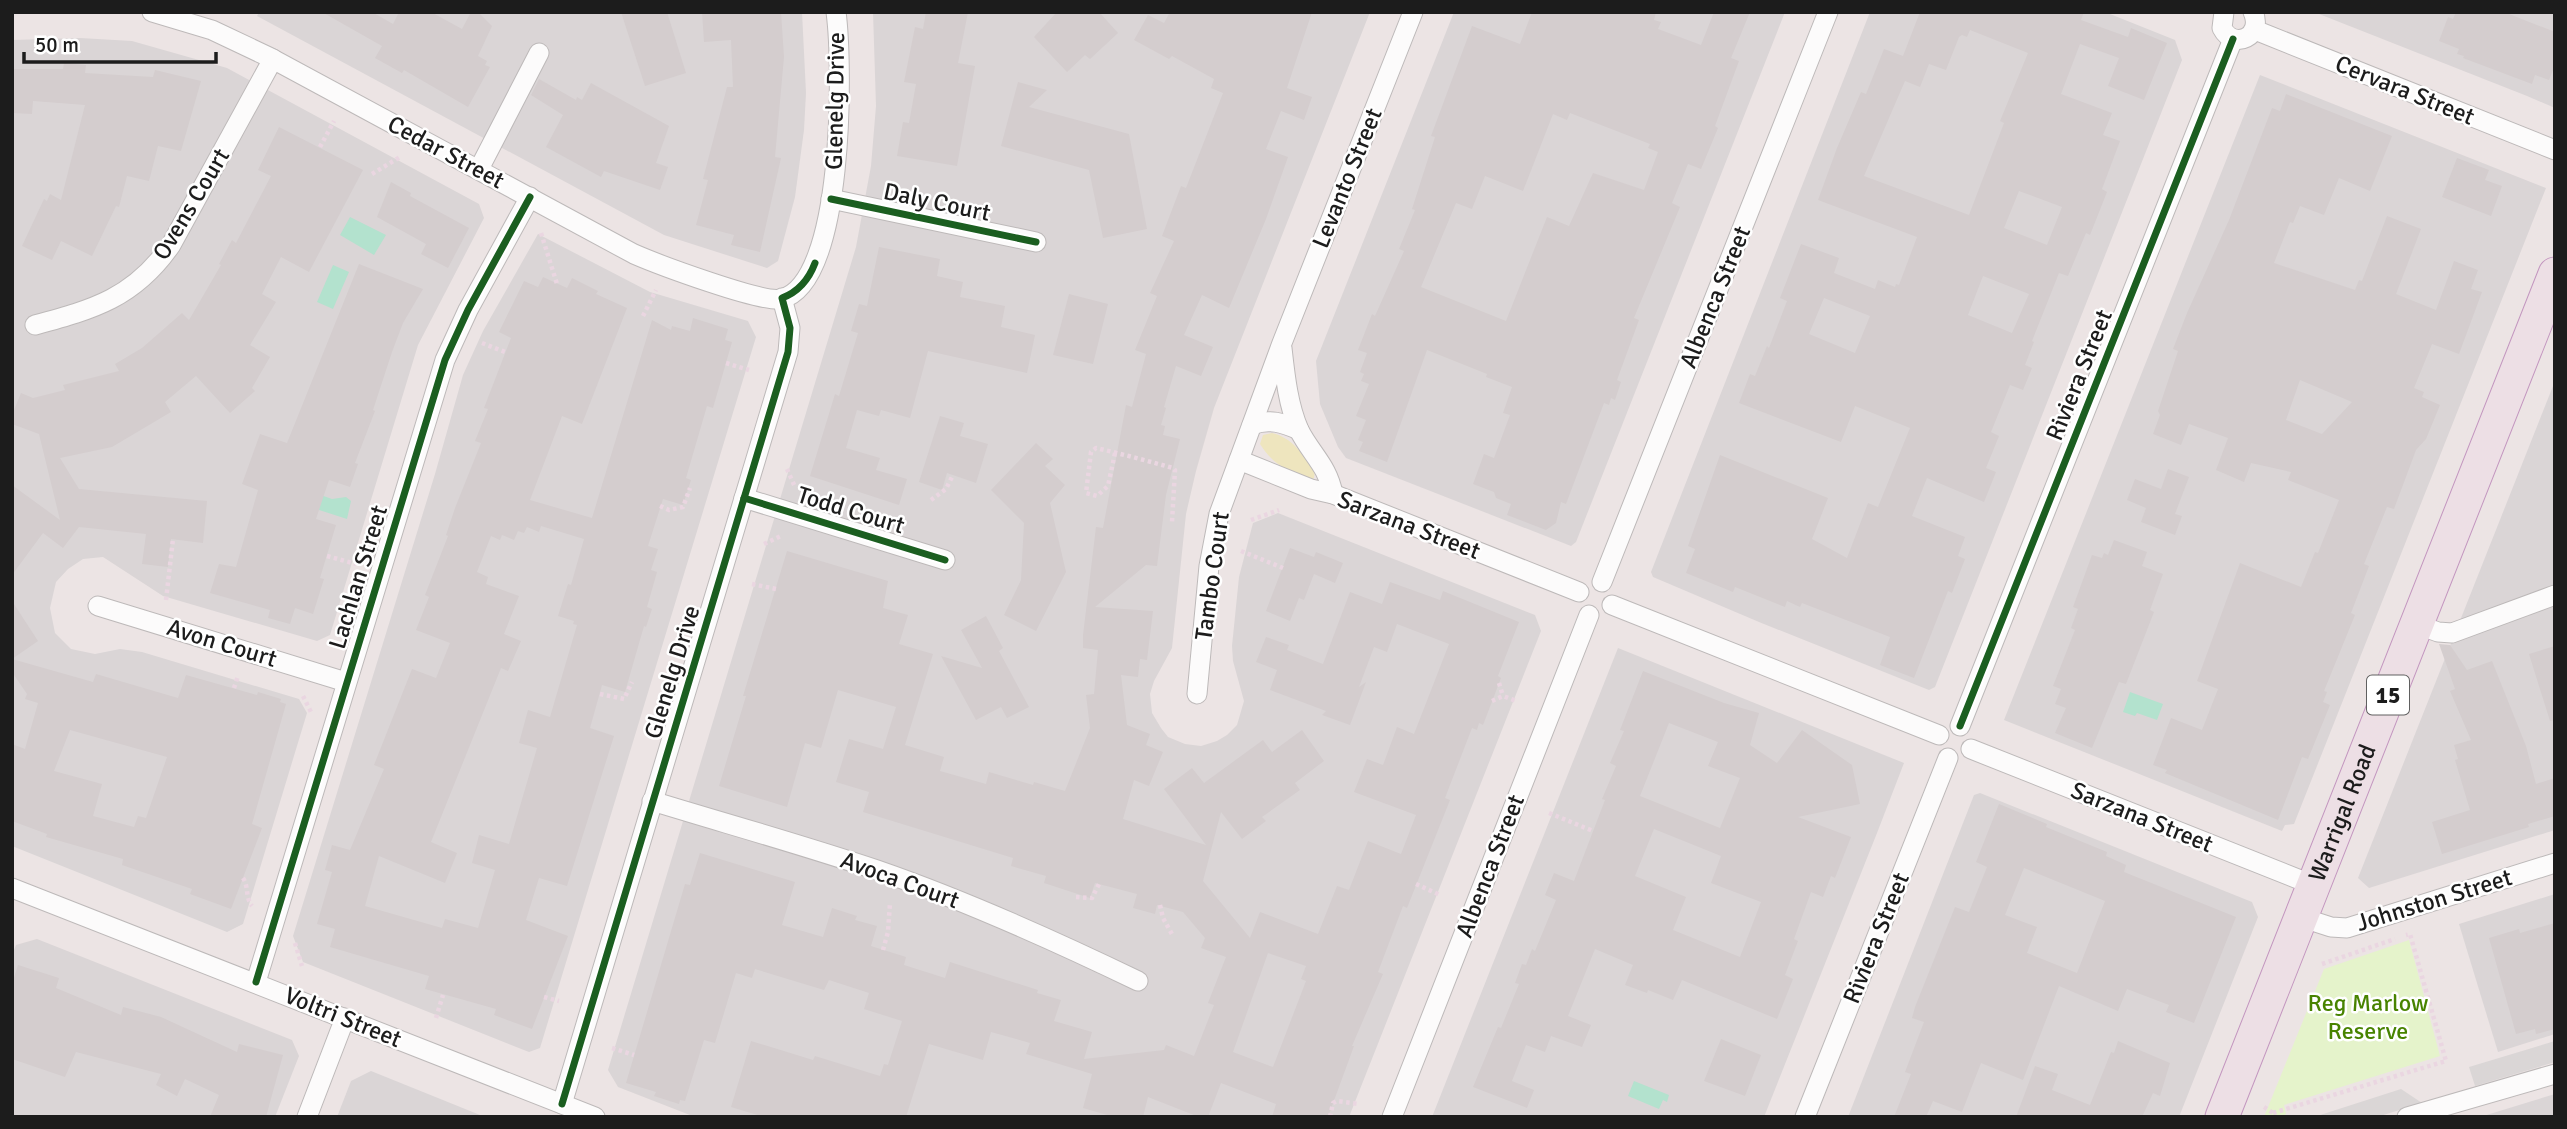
<svg xmlns="http://www.w3.org/2000/svg" width="2567" height="1129" viewBox="0 0 2567 1129" font-family="Signika,sans-serif">
  <rect width="100%" height="100%" fill="#ece4e4"/>
  <!-- residential -->
  <g fill="#dad5d6">
    <path d="M259 12H802L806 93 804 130 795 197 778 261 767 268 664 235 257 16Z"/>
    <path d="M873 12H1370L1214 408 1196 471 1186 514 1172 648 1154 681 1150 694 1152 713 1161 728 1168 737 1185 744 1201 746 1217 741 1227 735 1237 725 1244 701 1233 661 1232 646 1239 577 1253 523 1278 513 1535 615 1541 631 1349 1117H695L618 1087 608 1070 856 247 871 166 876 106Z"/>
    <path d="M1454 12H1785L1576 542 1571 546 1346 458 1338 447 1320 404 1316 361Z"/>
    <path d="M1870 12H2105L2175 40 2182 60 1935 687 1929 690 1759 622 1653 577 1651 572Z"/>
    <path d="M2314 12H2555V108L2527 96Z"/>
    <path d="M80 38 132 41 227 68 479 204 484 218 418 345 330 635 317 641 163 596 103 557 83 559 68 569 56 582 50 608 55 633 71 649 95 654 120 649 142 652 299 699 307 713 243 924 227 932 12 846V40Z"/>
    <path d="M2260 75 2546 188 2294 824 2285 825 2282 831 2004 720Z"/>
    <path d="M538 234 650 292 748 321 756 337 540 1048 529 1052 303 962 293 936 435 474 463 375 483 331Z"/>
    <path d="M2555 381V830L2369 888 2358 878Z"/>
    <path d="M1618 648 1904 763 1877 833 1764 1117H1432Z"/>
    <path d="M1980 793 2252 902 2258 917 2179 1117H1848L1974 795Z"/>
    <path d="M2555 894V1034L2498 1052 2459 924Z"/>
    <path d="M37 939 292 1040 299 1056 275 1117H12V955L16 945Z"/>
    <path d="M371 1071 485 1117H337L351 1081Z"/>
    <path d="M2555 1094V1117H2480Z"/>
  </g>
  <!-- grass -->
  <path fill="#eee5be" d="M1272 433C1293 438 1302 454 1315 471L1314 478 1310 480C1288 471 1273 465 1260 444L1263 435Z"/>
  <!-- park -->
  <path fill="#e5f3cb" d="M2409 940 2440 1056 2284 1105 2286 1114 2281 1117H2264L2324 969Z"/>
  <!-- parking -->
  <g fill="#dad6d6">
    <path d="M2555 1041V1062L2475 1086 2469 1067Z"/>
    <path d="M2401 1089 2422 1103 2377 1117H2314Z"/>
  </g>
  <!-- water -->
  <g fill="#b3e2ce">
    <path d="M350 217 386 235 374 255 340 235Z"/>
    <path d="M333 265 349 272 333 309 317 302Z"/>
    <path d="M318 494 332 499 346 497 351 501 347 519 313 508Z"/>
    <path d="M2130 692 2163 704 2157 720 2137 713 2135 716 2123 712Z"/>
    <path d="M1634 1081 1669 1095 1667 1102 1663 1100 1659 1109 1628 1096Z"/>
  </g>
  <!-- building -->
  <g fill="#d4cdce" fill-rule="evenodd">
    <path d="M322 12H372L393 24 399 12H431L462 29 471 12H478L492 26 478 56 487 61 485 65 490 67 468 107 404 70 402 73 375 58 382 46Z"/>
    <path d="M621 12H667L686 73 645 86Z"/>
    <path d="M702 12H781L784 57 775 157 781 158 760 252 731 245 734 235 696 225 708 180 703 179 727 87H733L731 40 704 42Z"/>
    <path d="M926 12H968L958 63 975 66 957 166 897 156 903 122 909 123 916 84 904 82 915 27 923 29Z"/>
    <path d="M1057 12H1099L1118 33 1090 59 1085 55 1067 72 1034 37Z"/>
    <path d="M1170 12H1312L1287 88 1312 97 1304 120 1281 111 1266 149 1288 157 1266 219 1229 308 1202 295 1184 335 1213 347 1201 376 1176 366 1164 407 1166 408 1161 425 1165 426 1163 435 1180 439 1166 495 1157 566 1146 565 1095 607 1153 611 1147 660 1140 659 1138 677 1121 675 1127 725 1150 734 1146 745 1163 752 1149 786 1134 780 1123 819 1206 845 1164 789 1192 768 1204 783 1263 740 1272 752 1302 730 1324 761 1295 783 1300 790 1262 817 1266 821 1242 839 1221 812 1203 881 1250 938 1260 912 1318 934 1337 886 1349 890 1368 841 1401 854 1416 815 1354 792 1367 759 1383 765 1397 727 1414 734 1449 644 1397 624 1387 652 1374 647 1359 687 1366 682 1350 725 1322 715 1326 711 1270 690 1277 670 1256 662 1266 637 1289 645 1287 650 1323 664 1350 592 1382 604 1390 582 1440 600 1443 591 1519 622 1498 676 1501 678 1483 725 1479 723 1477 730 1472 728 1445 798 1450 800 1407 908 1403 906 1378 972 1383 974 1352 1046H1354L1328 1117H1272L1276 1104 1221 1083 1208 1117H1199L1148 1097 1143 1117H1114L1083 1108 1092 1074 1026 1054 1030 1043 991 1032 983 1060 929 1044 906 1117H764L731 1107 751 1041 813 1060 815 1056 880 1076 884 1064 888 1065 902 1021 864 1009 869 993 829 980 824 990 755 969 752 978 736 973 715 1043 704 1040 685 1101 680 1100 679 1104 654 1096 656 1092 626 1083 685 884 690 885 700 853 795 882 782 925 823 937 832 908 857 916 855 920 877 926 871 946 906 957 904 965 945 978 950 962 1038 990 1037 993 1061 1000 1054 1021 1092 1032 1084 1059 1164 1050 1166 1045 1194 1056 1214 1005 1208 1003 1226 957 1201 948 1205 938 1183 912 1157 905 1155 914 1133 908 1137 894 1095 883 1090 898 1044 883 1046 876 1011 866 1013 858 863 812 869 792 836 782 849 739 883 749 896 707 838 690 821 748 805 743 787 807 719 786 746 696H743L787 551 888 581 883 608 908 615 899 644 933 654 905 745 944 757 940 771 986 784 989 772 1033 785 1034 782 1065 791 1090 728 1086 695 1094 694 1098 650 1083 648V635L1096 527 1103 528 1126 405 1132 407 1146 354 1135 350 1157 296 1150 293 1174 241 1162 236 1181 186 1186 188 1223 93 1211 88 1214 79 1172 56 1169 59 1134 40 1148 15 1164 23ZM1268 953 1306 966 1301 979 1306 981 1273 1067 1233 1052Z"/>
    <path d="M1532 12H1656L1654 20 1661 22 1658 29 1701 45 1714 12H1750L1731 58 1739 61 1715 126 1718 128 1701 169 1688 164 1672 203 1680 207 1634 318 1639 320 1617 380 1621 382 1615 400 1611 398 1609 405 1604 403 1566 504 1561 502 1556 523 1546 530 1507 515 1511 504 1496 498 1494 492 1473 484 1484 454 1494 458 1510 415 1503 413 1512 387 1486 377 1487 374 1427 350 1387 462 1359 451 1363 442 1358 440 1366 420 1356 416 1369 384 1361 381 1364 374 1360 372 1367 353 1358 350 1372 314 1375 316 1404 251 1399 249 1415 210 1412 209 1435 137 1431 136 1472 26 1520 44ZM1570 113 1650 144 1648 148 1658 152 1644 190 1593 173 1569 226 1547 217 1506 321 1421 287 1456 203 1472 209 1485 176 1523 191 1553 114 1567 120Z"/>
    <path d="M1920 12H2084L2081 20 2128 37 2131 28 2167 43 2144 100 2108 86 2119 58 2080 44 2061 94 2112 113 2103 135 2120 141 2102 189 2107 192 2090 235 2086 233 2068 276 2059 273 2032 341 2034 342 2025 365 2032 368 2023 390 2010 385 1991 432 1999 436 1986 468 1996 472 1984 502 1927 478 1912 516 1965 537 1958 556 1965 559 1952 593 1948 591 1914 678 1880 665 1890 637 1802 603 1800 607 1787 601 1785 607 1735 587 1733 592 1686 573 1695 549 1688 546 1720 455 1828 498 1812 539 1847 558 1868 503 1878 507 1910 428 1855 406 1841 442 1739 403 1750 374 1755 376 1767 346 1769 348 1787 301 1780 298 1801 244 1839 258 1834 273 1875 289 1878 280 1895 287 1896 284 1899 285 1917 237 1818 200 1837 148 1861 92 1866 94 1884 49 1903 56ZM1970 30 2028 53 2000 121 2004 123 1969 215 1864 176 1905 81 1920 87 1929 64 1946 70 1959 37 1962 35 1967 37ZM2019 191 2062 207 2047 245 2004 228ZM1983 276 2029 294 2012 333 1968 315ZM1824 298 1870 316 1855 353 1809 334Z"/>
    <path d="M2456 12H2504L2555 32V65L2549 80 2535 75 2532 84 2463 58 2464 56 2457 54 2459 49 2439 41 2448 17 2453 19Z"/>
    <path d="M64 63 86 65 85 73 153 77 155 70 201 81 181 151 158 146 149 181 127 176 119 207 116 206 92 256 61 241 52 260 22 246 44 199 47 201 50 194 61 200 85 105 33 101 32 114 12 113V74L14 69H63Z"/>
    <path d="M539 79 576 100 577 97 582 100 591 83 669 126 656 163 668 167 660 190 604 171 601 177 546 147 563 115 531 95Z"/>
    <path d="M1018 82 1047 90 1029 107 1129 134 1147 229 1103 238 1089 170 1001 146Z"/>
    <path d="M2286 94 2392 136 2370 191 2339 178 2324 215 2300 206 2293 223 2290 222 2274 263 2355 290 2359 280 2362 281 2387 216 2421 229 2396 294 2436 310 2454 261 2478 270 2471 289 2482 292 2459 354 2432 344 2414 388 2424 392 2422 397 2440 405 2426 439 2416 450 2394 509 2387 507 2364 564 2369 566 2351 613 2355 615 2324 691 2327 692 2323 702 2330 705 2308 759 2302 757 2278 820 2165 773 2167 770 2153 765 2171 718 2202 730 2218 689 2197 681 2240 563 2301 587 2315 552 2318 553 2339 500 2288 480 2291 472 2251 463 2244 482 2216 470 2228 438 2189 424 2181 445 2153 434 2160 415 2158 411 2178 351 2173 349 2187 313 2229 220 2272 108 2280 111ZM2300 380 2352 402 2322 434 2286 420Z"/>
    <path d="M279 127 363 170 309 272 281 257 262 294 276 302 250 345 270 357 252 388 255 391 230 413 196 376 165 402 171 412 112 447 60 458 79 489 207 501 203 543 171 539 168 567 142 564 146 534 79 527 63 548 43 533 12 575V485L60 520 39 434 12 424V415L21 393 33 398 65 390 63 385 119 371 115 364 142 348 182 313 189 320 221 265 219 264 232 240 236 243 271 176 258 170Z"/>
    <path d="M2457 158 2489 170 2485 180 2502 186 2491 216 2442 197Z"/>
    <path d="M391 182 411 193 410 196 469 228 448 268 421 254 426 244 377 217Z"/>
    <path d="M879 247 940 259 937 276 963 282 960 297 1005 306 1001 327 1035 335 1027 373 928 351 910 418 881 410 879 416 857 410 846 448 880 458 876 470 907 479 899 505 810 476 835 394 839 396 858 333 851 331 859 304 867 306Z"/>
    <path d="M359 264 423 289 403 323 392 352 373 410 375 411 355 463 358 464 350 487 329 480 316 519 336 525 320 578 324 579 313 614 295 608 290 624 268 618 270 610 210 593 219 564 236 567 258 490 242 484 260 434 287 443Z"/>
    <path d="M543 277 567 288 572 278 598 291 596 294 627 308 582 424 562 416 530 500 592 518 652 320 671 330 672 326 690 331 693 318 728 329 725 340 732 342 713 408 707 406 686 478 691 480 683 505 663 499 648 546 658 549 651 570 657 572 647 607 652 609 646 627 644 626 625 692 602 685 590 728 614 736 567 886 539 878 526 920 568 936 532 1029 494 1015 496 1009 425 989 429 976 330 947 335 929 317 924 332 872 325 870 332 845 350 850 384 769 374 765 412 669 436 678 450 643 416 630 429 597 425 595 448 536 446 535 455 508 481 443 475 441 488 409 484 408 511 338 499 332 524 281 538 287ZM541 526 584 539 571 585 568 584 558 616 574 621 573 624 577 625 550 717 528 710 519 743 537 748 509 844 479 835 472 863 495 870 478 928 445 919 442 928 365 906 379 856 445 883 457 853 431 842 501 668 508 671 521 641 504 634 519 596 486 584 488 577 477 572 491 536 500 540 502 535 514 540 518 531 524 533 527 527 539 532Z"/>
    <path d="M1069 294 1108 304 1093 364 1053 355Z"/>
    <path d="M940 416 964 423 960 436 988 444 976 483 947 473 942 490 919 482Z"/>
    <path d="M1036 443 1053 459 1045 466 1065 485 1050 503 1066 572 1036 631 1004 615 1021 580 1024 523 991 490Z"/>
    <path d="M2168 469 2189 477 2175 514 2182 516 2175 535 2141 522 2146 508 2127 500 2135 479 2161 489Z"/>
    <path d="M2114 540 2147 552 2142 566 2163 574 2150 610 2154 612 2126 684 2119 682 2092 748 2055 733 2066 708 2055 704 2061 689 2053 686 2075 630 2071 628 2078 609 2073 607 2092 555 2102 558 2104 553 2108 555Z"/>
    <path d="M1290 548 1314 557 1316 552 1343 563 1335 583 1314 574 1304 600 1299 598 1290 621 1266 611Z"/>
    <path d="M12 601 38 641 12 659Z"/>
    <path d="M986 616 1003 648 999 651 1029 707 1007 718 1001 707 976 720 941 656 982 668 961 630Z"/>
    <path d="M2439 644 2450 645 2467 670 2492 661 2526 746 2536 784 2555 778V816L2528 824 2529 827 2442 854 2432 822 2470 810 2455 760 2458 759 2454 745 2471 740 2450 691 2455 689Z"/>
    <path d="M2555 646V720L2550 721 2529 654Z"/>
    <path d="M12 659 93 682 96 674 178 698 186 675 257 695 258 692 281 699 280 702 286 704 252 824 262 828 231 909 190 894 192 889 122 865 123 859 46 837 47 834 12 821V744L25 749 38 703 25 699 27 694 12 672ZM70 730 167 757 146 818 138 816 134 827 93 816 102 784 54 771Z"/>
    <path d="M1643 671 1724 703 1759 713 1750 745 1777 763 1802 730 1852 765 1860 804 1798 817 1851 837 1835 878 1831 876 1823 897 1811 892 1794 939 1798 941 1785 975 1793 979 1777 1019 1682 980 1673 1000 1648 990 1647 993 1625 985 1633 965 1595 949 1568 1016 1591 1025 1582 1047 1551 1036 1545 1052 1526 1045 1512 1081 1534 1090 1527 1108 1473 1087 1498 1027 1501 1028 1519 984 1515 983 1522 964 1526 965 1532 949 1535 951 1556 900 1545 895 1554 873 1574 881 1605 800 1602 799 1616 766 1610 763 1624 731 1620 730ZM1669 723 1718 742 1708 766 1740 778 1720 828 1640 796ZM1654 829 1721 856 1711 883 1761 902 1740 957 1673 930 1686 897 1635 876Z"/>
    <path d="M1999 804 2047 824 2046 827 2107 852 2106 856 2126 865 2124 872 2236 917 2194 1023 2166 1012 2169 1005 2127 989 2118 1011 2059 986 2023 1080 1981 1063 1962 1112 1933 1101 1926 1117H1894L1911 1074 1905 1072 1924 1022 1912 1018 1915 1007 1955 907 1969 912 1987 867 1976 862ZM2024 868 2105 901 2077 973 2027 953 2037 927 2005 915Z"/>
    <path d="M2555 923V1029L2536 1034 2535 1029 2516 1034 2489 938 2519 929 2520 933Z"/>
    <path d="M18 965 59 978 56 988 121 1015 123 1007 161 1017 237 1052 239 1044 283 1055 266 1117H210L219 1095 185 1079 177 1096 156 1085 161 1074 76 1052 65 1077 12 1059V984Z"/>
    <path d="M1721 1039 1761 1055 1745 1096 1704 1081Z"/>
    <path d="M2118 1041 2170 1063 2160 1096 2153 1093 2142 1117H2016L2035 1066 2058 1074 2052 1090 2090 1105 2111 1052 2114 1053Z"/>
  </g>
  <g fill="none" stroke-linecap="round" stroke-linejoin="round">
    <defs>
      <g id="minor">
        <path d="M152 12 212 30 269 57 634 254C657 264 761 303 781 299 845 284 843 64 836 12"/>
        <path d="M2224 12 2222 28C2234 51 2264 36 2253 12"/>
        <path d="M2255 30 2555 150"/>
        <path d="M479 169 539 53"/>
        <path d="M831 199 1036 242"/>
        <path d="M35 325C94 309 134 298 171 245L273 59"/>
        <path d="M1282 348C1285 375 1288 405 1299 430 1311 454 1328 466 1333 494"/>
        <path d="M1252 425C1268 418 1284 423 1299 430"/>
        <path d="M1239 460 1311 489 1333 494 1579 592"/>
        <path d="M744 498 945 560"/>
        <path d="M1602 582 1828 12"/>
        <path d="M1612 605 1939 735"/>
        <path d="M98 606 346 682"/>
        <path d="M2416 624 2438 632 2452 633 2555 595"/>
        <path d="M1197 694 1209 566 1219 514 1282 343 1413 12"/>
        <path d="M1960 726 2233 39"/>
        <path d="M1971 749 2313 885"/>
        <path d="M652 801C727 824 803 845 877 870 967 901 1053 940 1138 981"/>
        <path d="M12 888 595 1117"/>
        <path d="M2297 925 2300 917 2331 927 2347 928 2555 863"/>
        <path d="M256 982 445 360 468 310 530 197"/>
        <path d="M562 1104 788 352 790 328 782 298"/>
        <path d="M307 1117 345 1018"/>
        <path d="M1392 1117 1589 615"/>
        <path d="M1805 1117 1948 758"/>
        <path d="M2407 1117 2555 1074"/>
      </g>
      <g id="trunk">
        <path id="s1" d="M2222 1117 2555 274"/>
      </g>
    </defs>
    <!-- minor casing -->
    <use href="#minor" stroke="#bdb9b9" stroke-width="21"/>
    <!-- trunk casing -->
    <use href="#trunk" stroke="#c396bf" stroke-width="35"/>
    <!-- path -->
    <g stroke="#ead6e1" stroke-width="4.5" stroke-dasharray="3.5 3.5" stroke-linecap="butt">
      <path d="M320 147 334 121"/>
      <path d="M372 174 400 157"/>
      <path d="M541 233 557 284"/>
      <path d="M643 316 656 290"/>
      <path d="M482 343 505 352"/>
      <path d="M726 363 749 370"/>
      <path d="M1115 453 1108 486 1097 496 1086 493 1091 452 1096 448C1122 454 1148 461 1173 468L1175 470 1172 522"/>
      <path d="M787 469 795 487"/>
      <path d="M931 500 946 489 953 475"/>
      <path d="M660 506 669 510 683 507 690 488"/>
      <path d="M1251 520 1279 510"/>
      <path d="M764 544 781 536"/>
      <path d="M1241 551 1283 568"/>
      <path d="M327 556 356 564"/>
      <path d="M752 584 776 589"/>
      <path d="M166 600 173 539"/>
      <path d="M1499 683 1503 696"/>
      <path d="M234 688 238 676"/>
      <path d="M600 694 624 699 632 682"/>
      <path d="M303 696 311 712"/>
      <path d="M1492 701 1503 696 1516 701"/>
      <path d="M1549 813 1593 831"/>
      <path d="M243 878C249 887 245 897 252 906"/>
      <path d="M1416 884 1440 895"/>
      <path d="M1076 897 1092 898 1099 884"/>
      <path d="M1160 905 1163 918 1173 936"/>
      <path d="M295 943 302 966"/>
      <path d="M883 950 888 932 890 903"/>
      <path d="M2322 964 2395 939"/>
      <path d="M544 997 559 1001"/>
      <path d="M436 1018 443 995"/>
      <path d="M612 1048 634 1055"/>
      <path d="M2264 1107 2273 1113"/>
      <path d="M2273 1113 2446 1061 2410 934 2406 935"/>
      <path d="M1330 1117 1333 1103 1337 1101 1359 1104"/>
    </g>
    <!-- minor -->
    <use href="#minor" stroke="#fcfbfb" stroke-width="19"/>
    <!-- trunk -->
    <use href="#trunk" stroke="#eddfe5" stroke-width="33"/>
    <defs>
      <g id="cycleway">
        <path d="M831 199 1036 242"/>
        <path d="M744 498 945 560"/>
        <path d="M1960 726 2233 39"/>
        <path d="M256 982 445 360 468 310 530 197"/>
        <path d="M562 1104 788 352 790 328 782 298C798 292 809 279 815 263"/>
      </g>
    </defs>
    <!-- cycleway casing -->
    <use href="#cycleway" stroke="#fff" stroke-width="11"/>
    <!-- cycleway -->
    <use href="#cycleway" stroke="#1b5e20" stroke-width="7"/>
  </g>
  <g text-anchor="middle" dominant-baseline="central" stroke-width="5" stroke-linejoin="round" paint-order="stroke">
    <!-- shield labels -->
    <rect fill="#fff" stroke="#606060" stroke-width="2" x="2367" y="675.5" width="42" height="39" rx="5"/>
    <g font-size="23" font-weight="bold" fill="#1c1c1c">
      <text x="2388" y="695">15</text>
    </g>
    <!-- street labels -->
    <g font-size="24" fill="#1c1c1c" stroke="#fff">
      <text transform="translate(2405 90) rotate(22)">Cervara Street</text>
      <text transform="translate(835 101) rotate(-89)">Glenelg Drive</text>
      <text transform="translate(446 152) rotate(28)">Cedar Street</text>
      <text transform="translate(1347 178) rotate(-68)">Levanto Street</text>
      <text transform="translate(937 202) rotate(12)">Daly Court</text>
      <text transform="translate(191 204) rotate(-59)">Ovens Court</text>
      <text transform="translate(1715 297) rotate(-68)">Albenca Street</text>
      <text transform="translate(2079 375) rotate(-68)">Riviera Street</text>
      <text transform="translate(851 510) rotate(17)">Todd Court</text>
      <text transform="translate(1409 525) rotate(21)">Sarzana Street</text>
      <text transform="translate(1212 576) rotate(-82)">Tambo Court</text>
      <text transform="translate(358 577) rotate(-73)">Lachlan Street</text>
      <text transform="translate(222 643) rotate(17)">Avon Court</text>
      <text transform="translate(672 672) rotate(-73)">Glenelg Drive</text>
      <text stroke="none"><textPath href="#s1" startOffset="327">Warrigal Road</textPath></text>
      <text transform="translate(2142 817) rotate(22)">Sarzana Street</text>
      <text transform="translate(1490 866) rotate(-69)">Albenca Street</text>
      <text transform="translate(900 880) rotate(20)">Avoca Court</text>
      <text transform="translate(2434 900) rotate(-17)">Johnston Street</text>
      <text transform="translate(1876 938) rotate(-68)">Riviera Street</text>
      <text transform="translate(343 1017) rotate(22)">Voltri Street</text>
    </g>
    <!-- park labels -->
    <g font-size="24" fill="#488300" stroke="#fff">
      <text x="2368" y="1003">Reg Marlow<tspan x="2368" dy="28">Reserve</tspan></text>
    </g>
  </g>
  <!-- border -->
  <rect width="2567" height="1129" fill="none" stroke="#1c1c1c" stroke-width="28"/>
  <!-- scale -->
  <path d="M24 52v10h192v-10" fill="none" stroke="#1c1c1c" stroke-width="3.5"/>
  <text x="35" y="52" font-size="21" fill="#1c1c1c" stroke="#ffffff" stroke-width="5" paint-order="stroke">50 m</text>
</svg>
